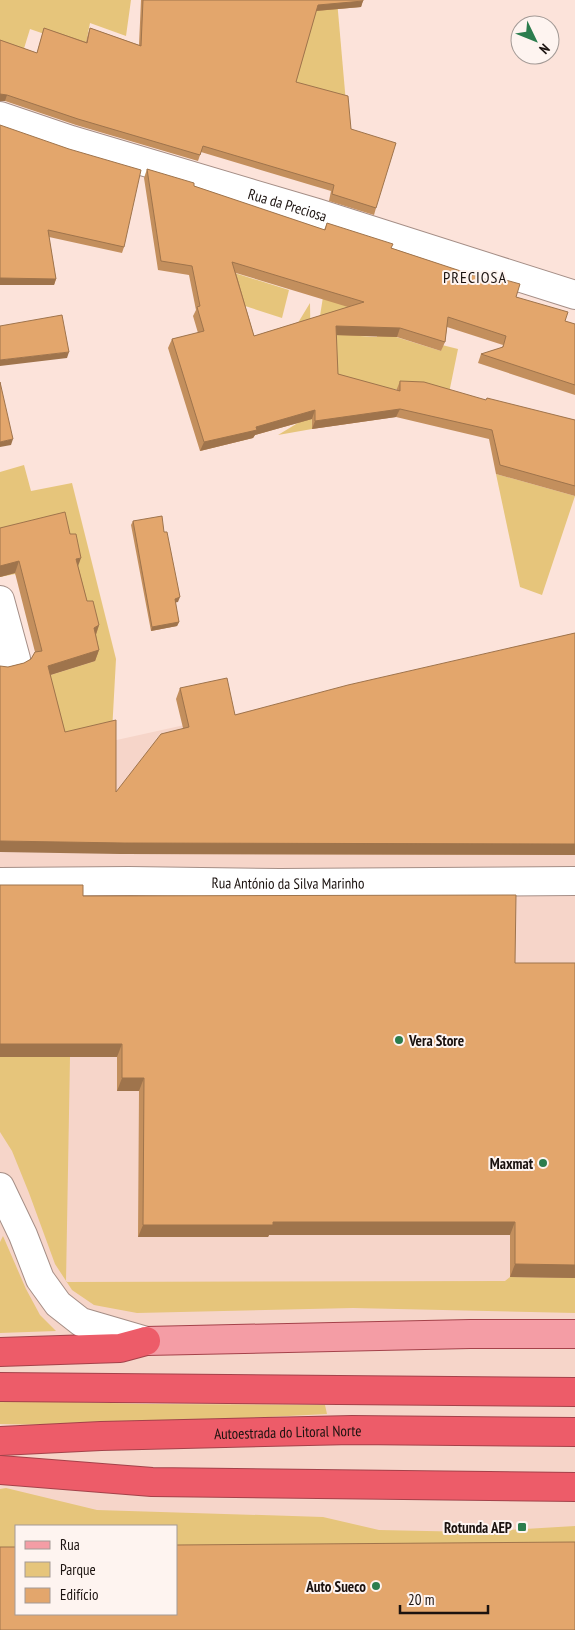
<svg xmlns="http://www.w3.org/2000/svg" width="575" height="1630" viewBox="0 0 575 1630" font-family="'PT Sans Narrow',sans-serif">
  <rect width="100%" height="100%" fill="#fce3da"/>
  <!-- built -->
  <path fill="#f6d5c9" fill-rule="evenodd" d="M575 643V1630H0V758L112 741 344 690ZM16 1526H176V1614H16Z"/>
  <!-- green -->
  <g fill="#e6c57b">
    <path d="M0 0H131L126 36 90 23 85 48 30 29 22 55 0 47Z"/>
    <path d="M318 0H337L346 103 196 53Z"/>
    <path d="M203 263 289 290 282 318 211 295Z"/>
    <path d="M323 297 359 306 360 336 377 337V331L441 351 442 345 458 349 448 398 396 389 378 395 335 400 319 322Z"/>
    <path d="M310 303 312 429 278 435 306 418 293 331Z"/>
    <path d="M24 465 31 491 72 483 116 659 112 732 52 745 44 677 95 661 15 574 0 577V472Z"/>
    <path d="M496 474 575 496 542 595 520 587Z"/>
    <path d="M0 1057H70L66 1282 505 1281 510 1277 575 1278V1313L353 1308 137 1313 94 1305 72 1290 55 1264 29 1193 12 1151 0 1132Z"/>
    <path d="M3 1236 26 1289 40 1315 56 1331 0 1333V1242Z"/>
    <path d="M0 1400 146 1404 325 1405 327 1414 97 1426 0 1424Z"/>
    <path d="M6 1488 97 1510 323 1517 379 1530 474 1532 575 1526V1546H176V1526H16V1547H0V1489Z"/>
  </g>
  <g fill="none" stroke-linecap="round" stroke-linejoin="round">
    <defs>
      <g id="street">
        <path d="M0 600 16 659 0 663"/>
        <path id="s1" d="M0 882 129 881 280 883 575 881"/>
      </g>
      <g id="secondary">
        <path id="s2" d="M0 116 71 140 317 213 575 295"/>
        <path d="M0 1187 23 1235 40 1279 58 1304 81 1322 146 1341"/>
      </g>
      <path id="primary" d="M146 1341 470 1334H575"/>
      <g id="highway">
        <path d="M0 1352 120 1348 146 1341"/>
        <path d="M0 1387 575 1392"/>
        <path id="s3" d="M0 1441 101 1436 352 1430 575 1432"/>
        <path d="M0 1470 152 1482 575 1487"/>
      </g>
    </defs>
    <!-- street casing -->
    <use href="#street" stroke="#a58e86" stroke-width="30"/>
    <!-- secondary casing -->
    <use href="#secondary" stroke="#a58e86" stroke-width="30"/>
    <!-- primary casing -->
    <use href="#primary" stroke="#a4424a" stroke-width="30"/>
    <!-- highway casing -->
    <use href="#highway" stroke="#a4424a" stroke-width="30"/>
    <!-- street -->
    <use href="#street" stroke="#fff" stroke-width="28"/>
    <!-- secondary -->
    <use href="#secondary" stroke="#fff" stroke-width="28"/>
    <!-- primary -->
    <use href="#primary" stroke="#f49da5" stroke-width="28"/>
    <!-- highway -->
    <use href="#highway" stroke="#ed5c69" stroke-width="28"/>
  </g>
  <!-- wall -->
  <g fill="#c38f5d" fill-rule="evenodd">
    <path d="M141 0H363L361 7 316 11 296 82 351 129 376 208 374 215 329 201 331 191 201 152 198 161 76 125 5 101H0V40L37 53 44 28 86 42 88 34 90 28 139 45Z"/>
    <path d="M0 125 124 247 122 253 49 237 56 279 54 285H0Z"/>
    <path d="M147 169 194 186 324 230 327 223 391 248 493 282 495 277 516 297 565 321 575 324V395L478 363 481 354 502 348 503 345 447 327 445 342 441 351 397 337 336 335 338 374 396 391 400 381 575 420V496L496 474 489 439 396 417 312 429V419L255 435 253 438 200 451 168 348 172 339 198 333 193 316 196 310 189 275 158 270 144 178ZM236 273 348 307 254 336Z"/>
    <path d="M133 521 178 602H175L179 622 177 626 151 631 131 525Z"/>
    <path d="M0 528 70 534 87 601 99 625 96 635 99 650 95 661 50 675 65 732 116 792 183 728 176 699 180 688 235 715 575 633V855L120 854 8 667 24 663 31 659 35 652 15 573 0 577Z"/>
    <path d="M0 885 83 896 515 963 575 1278 510 1277V1235H269L268 1237H138L139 1091H117V1057H0Z"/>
  </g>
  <!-- shaded-wall -->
  <g fill="#9f744c">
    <path d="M363 1 361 7 315 11 318 5Z"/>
    <path d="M0 94 7 95 5 101H0Z"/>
    <path d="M0 278 56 279 54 285H0Z"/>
    <path d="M336 326 400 328 397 337 333 335Z"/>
    <path d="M69 352 67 358 0 366V360Z"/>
    <path d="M400 409 396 417 312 429 315 421Z"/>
    <path d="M315 410 312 419 255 435 253 438 200 451 204 442Z"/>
    <path d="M13 439 11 445 0 447V442Z"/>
    <path d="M81 558 77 569 76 559Z"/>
    <path d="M19 561 15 573 0 577V566Z"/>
    <path d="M180 597 178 602 173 603 175 599Z"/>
    <path d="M179 622 177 626 151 631 152 627Z"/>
    <path d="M99 625 95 637 94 628Z"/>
    <path d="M99 650 95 661 44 677 48 666Z"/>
    <path d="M0 841 575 844V855L120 854 0 852Z"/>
    <path d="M0 1044H122L117 1057H0Z"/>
    <path d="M122 1078H144L139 1091H117Z"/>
    <path d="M273 1222H515L510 1235H269L268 1237H138L143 1225Z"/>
    <path d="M515 1264 575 1265V1278L510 1277Z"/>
  </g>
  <!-- building -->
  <g fill="#e3a66c" stroke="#9f744c" fill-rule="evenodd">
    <path d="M143 0H363V1L318 5 296 82 348 96 351 129 396 143 376 208 332 194 334 185 203 146 200 155 78 119 7 95 0 94V40L37 53 44 28 87 43 90 28 141 46Z"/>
    <path d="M0 125 69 149 141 170 124 247 48 230 56 279 0 278Z"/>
    <path d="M147 169 194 183V186L325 230 327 223 393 244 391 248 494 282 495 277 520 284 516 297 568 312 565 321 575 324V385L481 354 503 347 506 336 448 317 445 342 400 328 336 326 338 374 400 391V381L424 382 486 400 487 398 575 420V486L500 465 492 430 400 409 315 421V410L256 427 257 430 204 442 172 339 204 331 197 307 200 306 192 266 161 261ZM232 262 364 302 254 336Z"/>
    <path d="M62 315 69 352 0 360V326Z"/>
    <path d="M0 382 13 439 0 442Z"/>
    <path d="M65 512 70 534H76L81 558 76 559 87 601H93L99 625 94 628 99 650 48 666 65 732 116 720V792L161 734 189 727 180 688 227 678 235 715 348 685 575 633V844L124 843 0 841V666L8 667 24 663 31 659 35 652 42 651 19 561 0 566V528Z"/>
    <path d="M162 516 164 532H167L180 597 175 599 179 622 152 627 133 521Z"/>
    <path d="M0 885H83V896L516 895 515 963H575V1265L515 1264V1222H273V1225H143L144 1078H122V1044H0Z"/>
    <path d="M575 1542V1630H0V1547H16V1614H176V1545Z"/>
  </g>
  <!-- markers -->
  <g fill="#2c7d4e" stroke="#fef4f0" stroke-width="2">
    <circle cx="399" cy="1040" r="5"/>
    <circle cx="543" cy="1163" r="5"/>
    <rect x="517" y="1522" width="10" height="10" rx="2.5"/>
    <circle cx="376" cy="1586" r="5"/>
  </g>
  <g text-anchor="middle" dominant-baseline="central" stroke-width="4" stroke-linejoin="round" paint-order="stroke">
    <!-- street labels -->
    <g font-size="15" fill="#1b120f" stroke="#fef4f0">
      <text stroke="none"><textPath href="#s2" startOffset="301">Rua da Preciosa</textPath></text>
      <text stroke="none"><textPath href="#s1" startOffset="288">Rua António da Silva Marinho</textPath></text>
      <text stroke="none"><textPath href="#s3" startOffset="288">Autoestrada do Litoral Norte</textPath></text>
    </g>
    <!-- poi labels -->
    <g font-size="15" font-weight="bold" fill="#1b120f" stroke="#fef4f0" text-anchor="end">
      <text x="409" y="1040" text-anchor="start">Vera Store</text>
      <text x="533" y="1163">Maxmat</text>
      <text x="512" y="1527">Rotunda AEP</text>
      <text x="366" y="1586">Auto Sueco</text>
    </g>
    <!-- neighbourhood labels -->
    <g font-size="16" letter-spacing="1" fill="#1b120f" stroke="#fef4f0">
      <text x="475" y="277">PRECIOSA</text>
    </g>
  </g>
  <!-- legend -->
  <rect x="15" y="1525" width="162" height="90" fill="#fef4f0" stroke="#a39a96"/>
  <rect x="25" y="1541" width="25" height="8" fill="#f49da5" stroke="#a39a96"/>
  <text x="60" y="1550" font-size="15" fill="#1b120f">Rua</text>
  <rect x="25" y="1562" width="25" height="15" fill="#e6c57b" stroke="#a39a96"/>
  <text x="60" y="1575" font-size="15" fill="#1b120f">Parque</text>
  <rect x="25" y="1588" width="25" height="15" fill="#e3a66c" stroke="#a39a96"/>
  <text x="60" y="1600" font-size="15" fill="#1b120f">Edifício</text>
  <!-- north arrow -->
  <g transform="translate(535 40) rotate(133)"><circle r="24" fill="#fef4f0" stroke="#a39a96"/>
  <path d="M0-4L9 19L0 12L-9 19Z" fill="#2c7d4e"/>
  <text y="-8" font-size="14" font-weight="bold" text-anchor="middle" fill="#1b120f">N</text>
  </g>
  <!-- scale -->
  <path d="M400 1605v8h88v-8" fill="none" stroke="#1b120f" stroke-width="2.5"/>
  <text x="408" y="1605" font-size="15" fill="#1b120f" stroke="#fef4f0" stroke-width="4" paint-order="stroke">20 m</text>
</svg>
